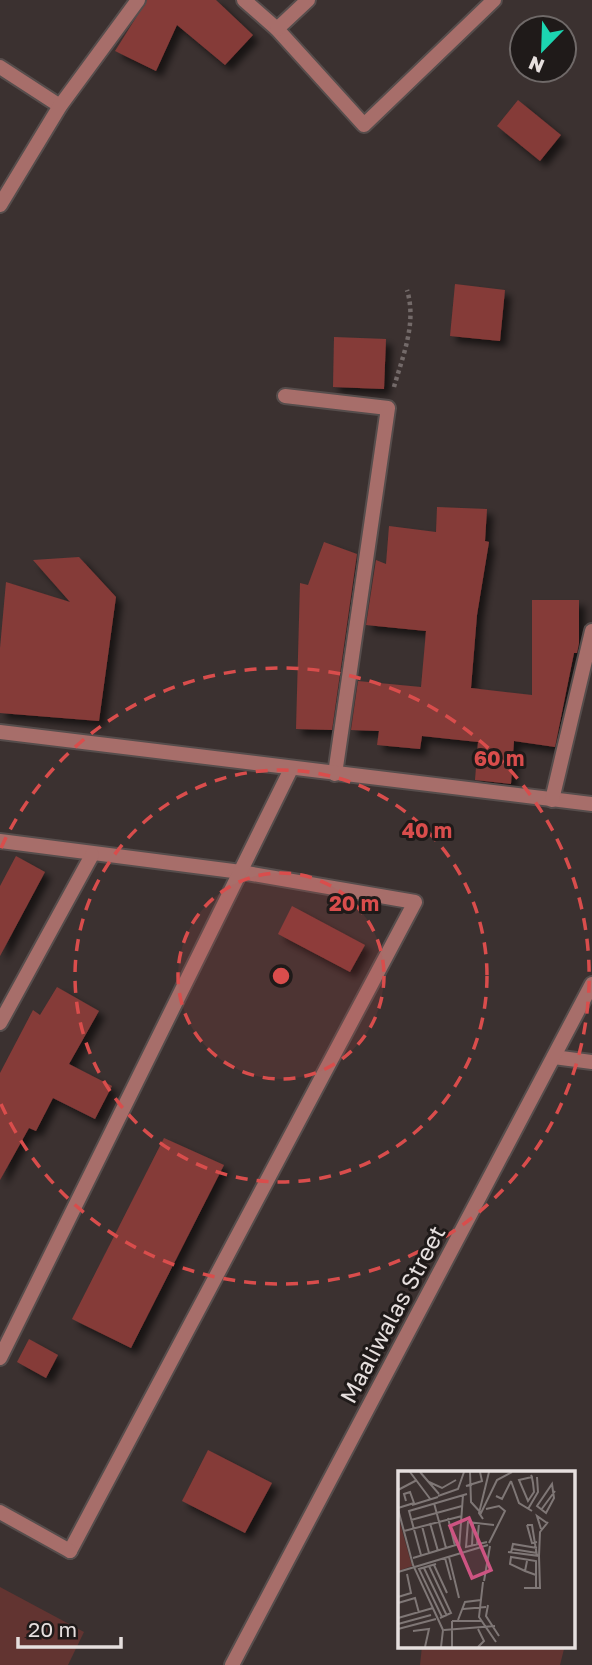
<svg xmlns="http://www.w3.org/2000/svg" width="592" height="1665" viewBox="0 0 592 1665" font-family="'Golos Text',sans-serif">
  <defs>
    <filter id="shadow"><feDropShadow dx="6" dy="6" stdDeviation="3.5" flood-color="#0009"/></filter>
  </defs>
  <rect width="100%" height="100%" fill="#3b3130"/>
  <!-- green -->
  <g fill="#623431">
    <path d="M0 1587 84 1632 68 1665H0Z"/>
    <path d="M422 1646H546L564 1649 560 1665H420Z"/>
  </g>
  <!-- building -->
  <g fill="#853b38" filter="url(#shadow)">
    <path d="M147 0H216L253 35 225 65 177 25 156 71 115 51Z"/>
    <path d="M518 100 561 135 540 161 497 126Z"/>
    <path d="M455 284 505 290 500 341 450 336Z"/>
    <path d="M334 337 386 339 384 389 333 387Z"/>
    <path d="M437 507 487 509 485 541 489 542 477 615 471 688 532 695V600H579V643L577 653H574L555 747 514 741 511 784 475 780 478 742 422 736 420 749 377 745 379 731 351 730 358 681 421 687 426 631 366 625 376 560 386 564 389 526 436 532Z"/>
    <path d="M324 542 357 554 332 730 296 729 300 583 308 585Z"/>
    <path d="M79 557 116 597 99 721 0 713V648L6 582 70 602 33 560Z"/>
    <path d="M16 856 45 872 0 956V886Z"/>
    <path d="M292 906 365 945 350 972 278 934Z"/>
    <path d="M57 987 99 1011 69 1064 112 1086 95 1119 53 1098 36 1131 29 1128 0 1180V1073L33 1010 40 1015Z"/>
    <path d="M164 1138 224 1165 131 1348 72 1319Z"/>
    <path d="M29 1339 58 1355 46 1378 17 1362Z"/>
    <path d="M208 1450 272 1483 245 1533 182 1501Z"/>
  </g>
  <g fill="none" stroke-linecap="round" stroke-linejoin="round">
    <defs>
      <g id="lane">
        <path d="M0 841 241 872 415 902 70 1551"/>
        <path d="M0 1023 92 855"/>
        <path d="M0 1358 291 769"/>
      </g>
      <g id="street">
        <path d="M244 0 277 29 364 125 494 0"/>
        <path d="M277 29 308 0"/>
        <path d="M0 67 60 106"/>
        <path d="M0 205 60 106 138 0"/>
        <path d="M285 396 388 408 335 774"/>
        <path d="M0 732 592 804"/>
        <path d="M552 800 592 631"/>
        <path d="M554 1057 592 1062"/>
        <path d="M0 1512 70 1551"/>
        <path d="M232 1665 592 984"/>
      </g>
    </defs>
    <!-- lane casing -->
    <use href="#lane" stroke="#564d4c" stroke-width="18"/>
    <!-- street casing -->
    <use href="#street" stroke="#564d4c" stroke-width="18"/>
    <!-- path -->
    <path stroke="#736a69" stroke-width="4.5" stroke-dasharray="3.5 3.5" stroke-linecap="butt" d="M394 387C403 355 417 323 407 290"/>
    <!-- lane -->
    <use href="#lane" stroke="#a76e6a" stroke-width="14"/>
    <!-- street -->
    <use href="#street" stroke="#a76e6a" stroke-width="14"/>
  </g>
  <!-- distance rings -->
  <circle cx="281" cy="976" r="103" fill="#d94d4c" fill-opacity=".12"/>
  <g fill="none" stroke="#d94d4c" stroke-width="3.5" stroke-dasharray="12 9">
    <circle cx="281" cy="976" r="103"/>
    <circle cx="281" cy="976" r="206"/>
    <path d="M1 848A308 308 0 1 1 1 1104"/>
  </g>
  <g text-anchor="middle" dominant-baseline="central" stroke-width="6" stroke-linejoin="round" paint-order="stroke">
    <!-- street labels -->
    <g font-size="23" fill="#e6dfde" stroke="#1f1a19">
      <text transform="translate(392 1314) rotate(-62)">Maaliwalas Street</text>
    </g>
  </g>
  <!-- overview -->
  <g transform="translate(398 1471)">
    <rect width="177" height="177" fill="#3b3130"/>
    <path d="M0 45 14 95 0 100Z" fill="#623431"/>
    <path fill="none" stroke="#7f7776" stroke-width="2" d="M12 1 33 29M22 1 41 23M72 1 73 31 83 42 99 9 114 1M133 4 134 6V7L135 12 136 21 130 30 121 9 134 6M113 10 121 32 134 40M31 11 44 17 58 9M154 13 156 27 148 42 139 35ZM74 14 68 15 84 10 82 1M0 19 19 9M40 25 60 18 66 1M98 25 104 28 113 10M36 32 48 77M14 34 40 26M0 37 16 32 12 21 6 23 8 30M0 38 15 94 45 159 43 176M88 38 101 35 107 40 91 72M130 38 140 21 139 6M143 39 157 20M50 47 57 75M85 48 81 42 91 1M13 49 64 35M32 52 40 80M129 54H134L139 85M129 54 134 72 139 71M24 55 31 82M143 58 139 45 149 52M6 60 64 45M89 71 68 76 70 51 96 54M79 74 81 52M74 75 75 52M114 78 139 82M61 79 65 24M110 81 141 85 142 117H126M113 82 115 73 139 77M23 84 11 40 69 23M141 85 142 61 150 51M51 86 61 127M15 87 61 73M47 87 53 109M129 90 127 100 138 104V117M38 93 21 98 44 146M36 94 49 122M31 95 53 142 42 147M26 97 49 145M127 100 112 93 113 86 138 90V104M0 101 90 74M86 110 92 75M85 111 81 146 98 171M0 126 13 122 9 103M0 132 17 127 21 142M90 134 88 145 101 165M65 138 88 136M0 147 35 137M60 149 67 131 83 129M54 150H83M0 153 33 144M0 158 38 148M46 159 97 155M15 160 31 158 27 176M54 176V150M80 176 86 170 80 158"/>
    <path fill="#cd5482" fill-opacity="0.15" stroke="#cd5482" stroke-width="3.5" d="M71 47 93 99 74 107 52 55Z"/>
    <rect width="177" height="177" fill="none" stroke="#e6dfde" stroke-width="3.5"/>
  </g>
  <circle cx="281" cy="976" r="10" fill="#d94d4c" stroke="#1f1a19" stroke-width="3.5"/>
  <g font-size="21" text-anchor="middle" font-weight="bold" fill="#d94d4c" stroke="#1f1a19" stroke-width="6" stroke-linejoin="round" paint-order="stroke">
    <text x="499" y="766">60 m</text>
    <text x="427" y="838">40 m</text>
    <text x="354" y="911">20 m</text>
  </g>
  <!-- north arrow -->
  <g transform="translate(543 49) rotate(203)"><circle r="33" fill="#1f1a19" stroke="#6f6968" stroke-width="2"/>
  <path d="M0-5L12 26L0 18L-12 26Z" fill="#1cd5b1"/>
  <text y="-10" font-size="19" font-weight="bold" text-anchor="middle" fill="#e6dfde">N</text>
  </g>
  <!-- scale -->
  <path d="M18 1637v10h103v-10" fill="none" stroke="#e6dfde" stroke-width="3.5"/>
  <text x="28" y="1637" font-size="21" fill="#e6dfde" stroke="#1f1a19" stroke-width="5" paint-order="stroke">20 m</text>
</svg>
